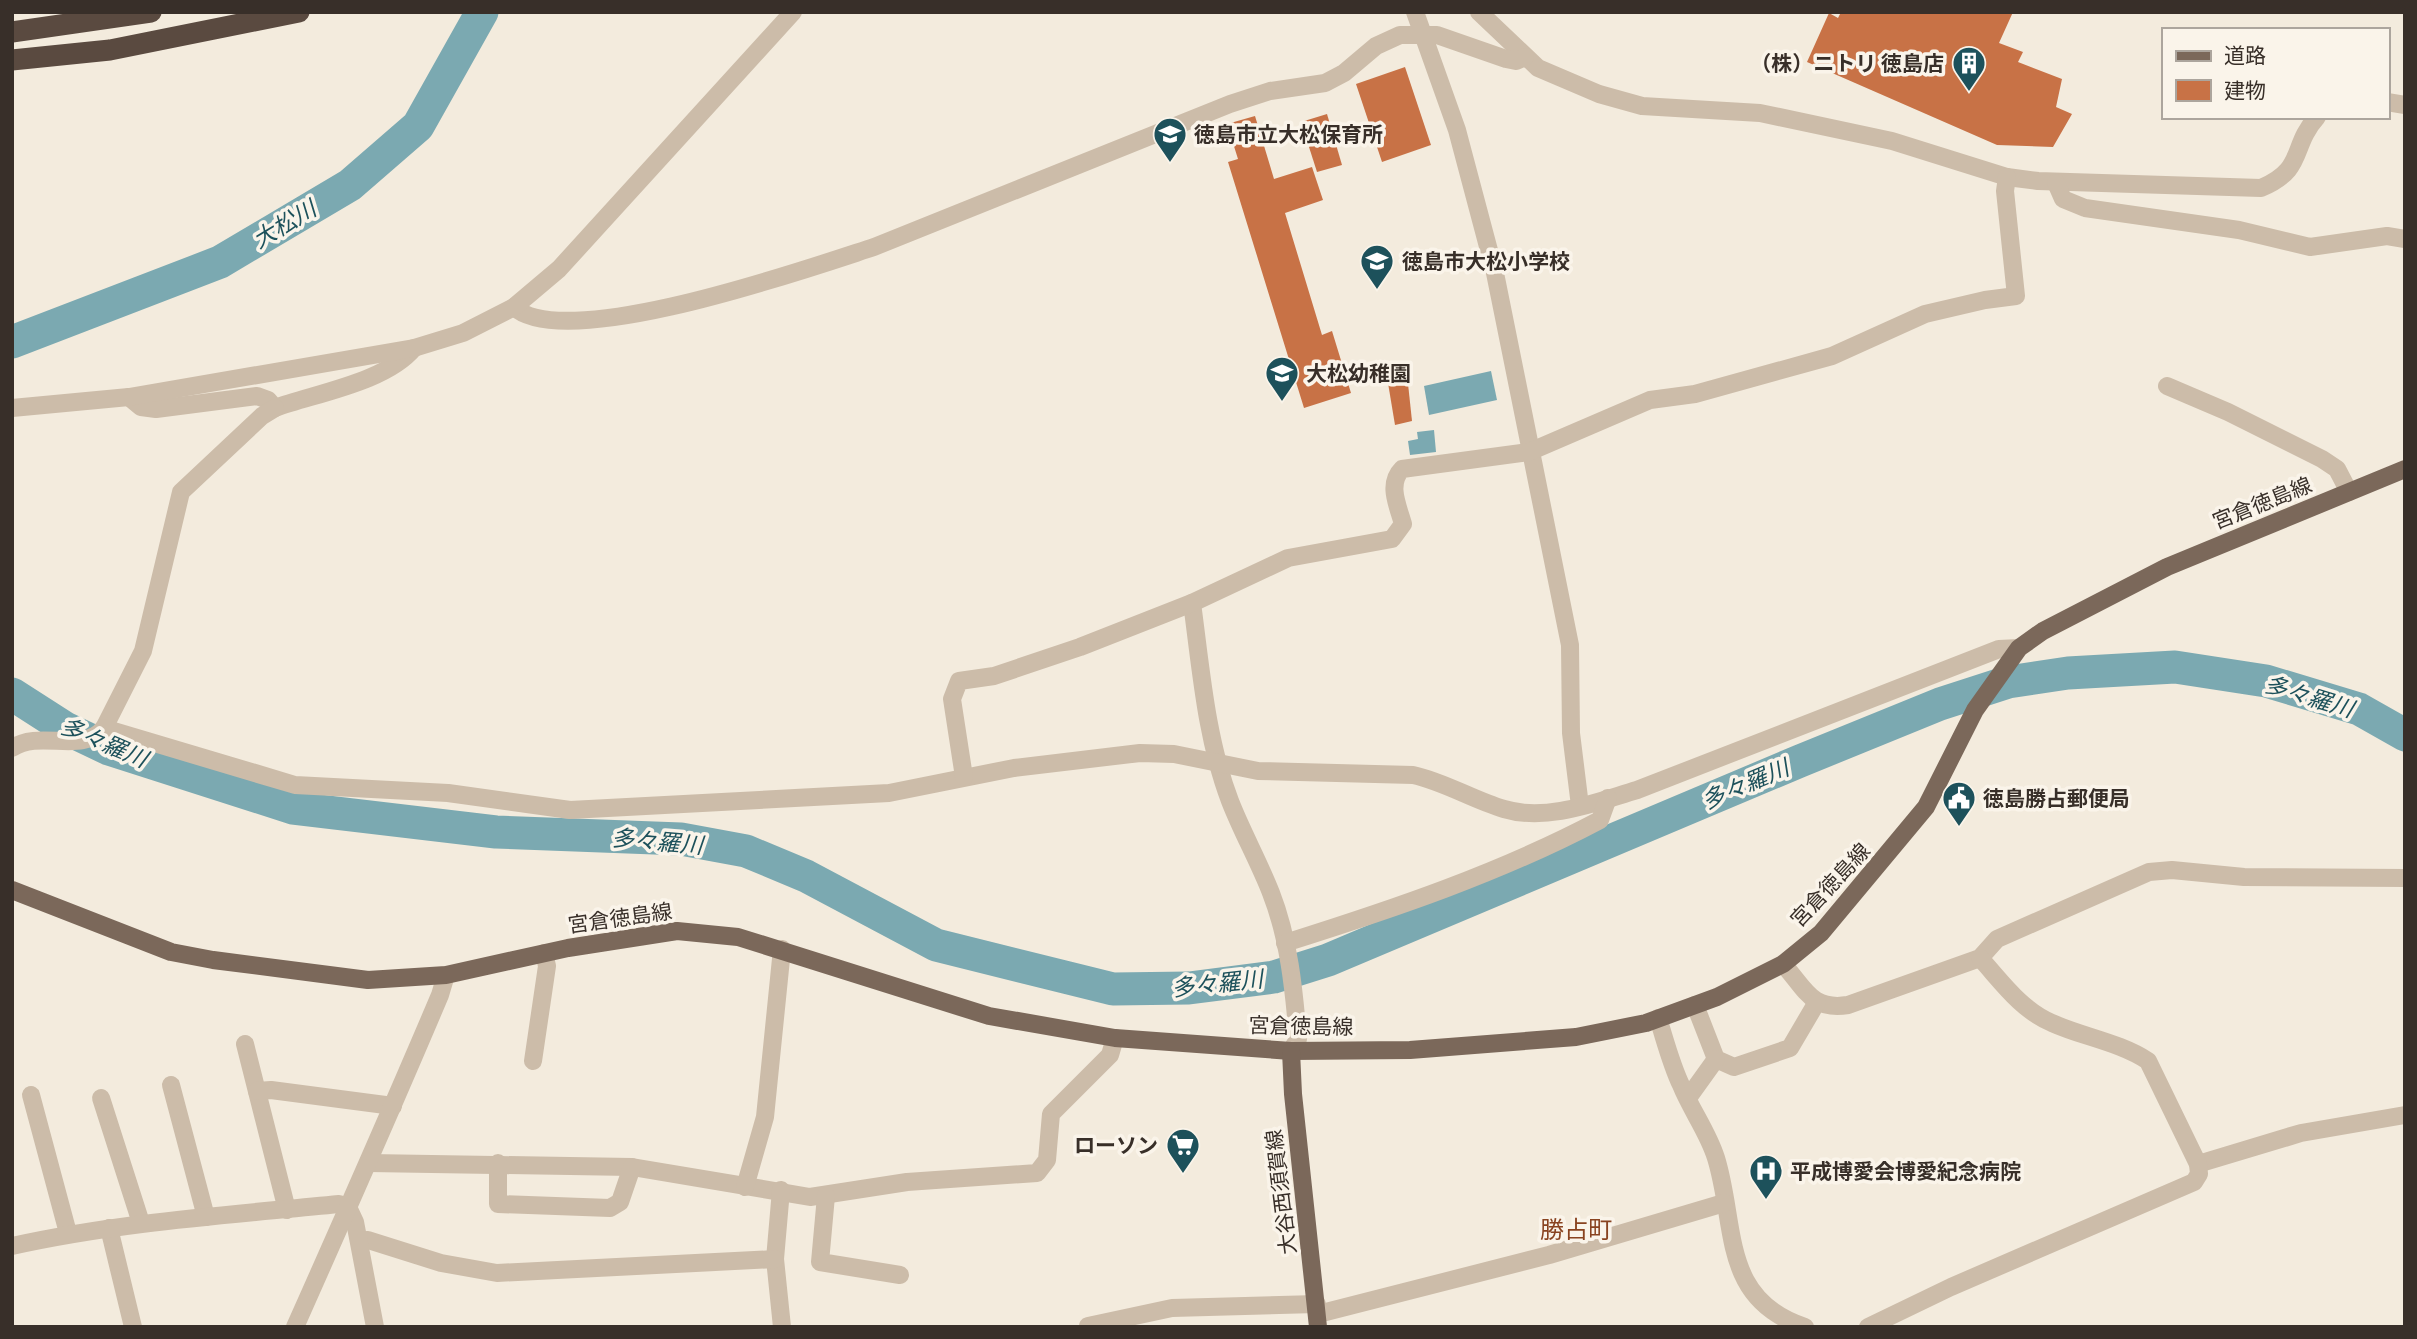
<svg xmlns="http://www.w3.org/2000/svg" width="2417" height="1339" viewBox="0 0 2417 1339" font-family="'Archivo Narrow','Noto Sans JP',sans-serif">
  <rect width="100%" height="100%" fill="#f3ebdd"/>
  <!-- water -->
  <g fill="#7ba9b1">
    <path d="M1491 371 1497 400 1429 415 1424 386Z"/>
    <path d="M1434 430 1436 452 1410 455 1408 441 1418 439 1417 432Z"/>
  </g>
  <g fill="none" stroke-linecap="round" stroke-linejoin="round">
    <!-- river -->
    <g stroke="#7ba9b1" stroke-width="33">
      <path d="M12 342 220 262 350 185 418 126 482 12"/>
      <path d="M12 694 65 728 109 749 293 808 496 832 681 839 746 851 806 876 936 945 1113 989 1189 988 1274 977 1328 960 1800 761 1940 704 2008 682 2068 673 2175 667 2266 681 2359 709 2405 735"/>
    </g>
  </g>
  <!-- building -->
  <g fill="#c87246">
    <path d="M1841 12H2013L1999 43 2023 52 2018 62 2062 79 2056 107 2072 114 2053 147 1997 145 1807 62 1829 13 1838 18Z"/>
    <path d="M1405 67 1431 145 1382 162 1356 84Z"/>
    <path d="M1327 114 1342 165 1317 172 1301 122Z"/>
    <path d="M1255 116 1274 179 1312 167 1323 200 1285 213 1322 335 1332 331 1351 393 1304 408 1228 162 1238 159 1227 124Z"/>
    <path d="M1406 365 1412 421 1395 425 1386 371Z"/>
  </g>
  <g fill="none" stroke-linecap="round" stroke-linejoin="round">
    <!-- minor -->
    <g stroke="#ccbca9" stroke-width="18">
      <path d="M1415 12 1457 130 1495 273 1570 645 1571 733 1580 806"/>
      <path d="M1479 12 1538 68 1599 94 1642 106 1760 113 1892 141 2007 177 2038 181 2261 188C2306 169 2290 147 2317 117"/>
      <path d="M2387 102 2405 105"/>
      <path d="M2056 183 2063 199 2085 208 2239 230 2310 247 2387 236 2405 239"/>
      <path d="M514 307C564 354 809 268 874 247L1230 104 1270 91 1325 83 1344 73 1376 46 1400 35H1437L1506 59 1516 61 1525 57"/>
      <path d="M2167 386 2228 412 2322 459 2337 469 2349 492"/>
      <path d="M129 397 141 407 156 409 257 396 268 400 275 408C317 393 386 382 414 348"/>
      <path d="M12 408 129 397 414 348 463 333 514 307 559 269 793 12"/>
      <path d="M1192 603C1201 669 1206 738 1230 801 1242 832 1259 862 1271 893 1289 939 1294 990 1298 1039L1291 1051"/>
      <path d="M104 728 143 651 181 492 262 416 275 408"/>
      <path d="M12 748C41 729 82 755 104 728L295 785 448 793 570 810 889 793 1014 768 1140 753 1174 754 1258 771 1413 775C1445 782 1473 800 1504 809 1547 822 1596 802 1637 790L1999 649 2019 648"/>
      <path d="M964 777 952 699 959 681 994 676 1080 647 1192 603 1288 558 1392 539 1403 524C1398 506 1387 484 1402 469L1529 452 1650 400 1695 394 1832 356 1925 314 1985 300 2016 296 2005 191 2007 177"/>
      <path d="M1285 943C1393 909 1500 873 1600 820L1608 798"/>
      <path d="M1783 964C1805 988 1811 1011 1848 1005L1980 958 1997 939 2149 872 2172 870 2244 877 2405 878"/>
      <path d="M1695 1005 1716 1059 1734 1067 1790 1048 1817 1002"/>
      <path d="M1658 1018C1665 1040 1671 1064 1681 1085 1691 1110 1708 1132 1716 1158 1737 1226 1720 1299 1805 1327"/>
      <path d="M245 1044 287 1210"/>
      <path d="M533 1061 547 966 544 953"/>
      <path d="M171 1085 206 1217"/>
      <path d="M257 1091 271 1090 393 1106"/>
      <path d="M31 1095 68 1233"/>
      <path d="M101 1098 141 1223"/>
      <path d="M1688 1098 1716 1059"/>
      <path d="M369 1163 632 1167 810 1197 907 1182 1037 1173 1047 1160 1051 1114 1110 1055 1115 1038"/>
      <path d="M498 1163V1204L610 1208 620 1202 632 1167"/>
      <path d="M2198 1164 2301 1133 2405 1115"/>
      <path d="M745 1187 765 1117 782 949"/>
      <path d="M781 1190 775 1259 782 1327"/>
      <path d="M826 1196 820 1262 900 1275"/>
      <path d="M109 1228 133 1327"/>
      <path d="M360 1241 368 1240 441 1263 497 1273 775 1259"/>
      <path d="M12 1246C120 1222 230 1215 339 1204L348 1207 355 1222 375 1327"/>
      <path d="M1318 1314 1549 1255 1724 1203"/>
      <path d="M1088 1326 1172 1308 1317 1304"/>
      <path d="M295 1327C344 1217 393 1106 440 995L446 975"/>
      <path d="M1868 1327 1951 1287 2194 1182 2199 1174 2198 1164 2148 1061C2119 1042 2083 1037 2052 1023 2021 1010 2001 981 1980 958"/>
    </g>
    <!-- major -->
    <g stroke="#7b685a" stroke-width="18">
      <path d="M12 890 171 952 213 960 368 980 446 975 568 948 677 931 738 937 989 1016 1115 1038 1291 1051 1410 1050 1576 1037 1646 1023 1717 997 1783 964 1821 933 1926 807 1975 710 2019 648 2043 631 2167 567 2405 469"/>
      <path d="M1291 1051 1293 1094 1318 1327"/>
    </g>
    <!-- highway -->
    <g stroke="#5a4a40" stroke-width="21">
      <path d="M12 32 151 12"/>
      <path d="M12 60 110 50 299 12"/>
    </g>
  </g>
  <!-- icons -->
  <defs>
    <symbol id="building-pin" viewBox="-11 -11 22 30"><path d="M0 17L-7.5 6A9.5 9.5 0 1 1 7.5 6Z" fill="#1d515b" stroke="#faf4ea"/><path d="M-4-6H4V6H1V3H-1V6H-4ZM-2.5-4.3h1.7v1.8h-1.7ZM.8-4.3h1.7v1.8H.8ZM-2.5-1h1.7V.8h-1.7ZM.8-1h1.7V.8H.8Z" fill="#fff"/></symbol>
    <symbol id="school-pin" viewBox="-11 -11 22 30"><path d="M0 17L-7.5 6A9.5 9.5 0 1 1 7.5 6Z" fill="#1d515b" stroke="#faf4ea"/><path d="M0-5L7-2L0 1L-7-2ZM-4 1L0 2.5L4 1V4Q0 6-4 4Z" fill="#fff"/></symbol>
    <symbol id="civic-pin" viewBox="-11 -11 22 30"><path d="M0 17L-7.5 6A9.5 9.5 0 1 1 7.5 6Z" fill="#1d515b" stroke="#faf4ea"/><path d="M-.6-6.5H3V-4.5H.6V-3L4-1V1h2V6H-6V1h2V-1L-.6-3ZM-1.2 2.5V6h2.4V2.5Z" fill="#fff"/></symbol>
    <symbol id="supermarket-pin" viewBox="-11 -11 22 30"><path d="M0 17L-7.5 6A9.5 9.5 0 1 1 7.5 6Z" fill="#1d515b" stroke="#faf4ea"/><path d="M-6-5.5h2.5l.6 2H6L4.5 2H-2.5L-4.4-4H-6ZM-1.5 3.2a1.3 1.3 0 1 0 .1 0ZM3 3.2a1.3 1.3 0 1 0 .1 0Z" fill="#fff"/></symbol>
    <symbol id="hospital-pin" viewBox="-11 -11 22 30"><path d="M0 17L-7.5 6A9.5 9.5 0 1 1 7.5 6Z" fill="#1d515b" stroke="#faf4ea"/><path d="M-5-5h3v3.5h4V-5h3V5h-3V1.5h-4V5h-3Z" fill="#fff"/></symbol>
  </defs>
  <g fill-rule="evenodd">
    <use href="#building-pin" x="1950" y="44" width="38" height="52"/>
    <use href="#school-pin" x="1151" y="115" width="38" height="52"/>
    <use href="#school-pin" x="1358" y="242" width="38" height="52"/>
    <use href="#school-pin" x="1263" y="354" width="38" height="52"/>
    <use href="#civic-pin" x="1940" y="779" width="38" height="52"/>
    <use href="#supermarket-pin" x="1164" y="1126" width="38" height="52"/>
    <use href="#hospital-pin" x="1747" y="1152" width="38" height="52"/>
  </g>
  <g text-anchor="middle" dominant-baseline="central" stroke-width="7" stroke-linejoin="round" paint-order="stroke">
    <!-- poi labels -->
    <g font-size="21" font-weight="bold" fill="#382f29" stroke="#faf4ea" text-anchor="start">
      <text x="1944" y="63" text-anchor="end">（株）ニトリ 徳島店</text>
      <text x="1194" y="134">徳島市立大松保育所</text>
      <text x="1402" y="261">徳島市大松小学校</text>
      <text x="1306" y="373">大松幼稚園</text>
      <text x="1983" y="798">徳島勝占郵便局</text>
      <text x="1158" y="1145" text-anchor="end">ローソン</text>
      <text x="1790" y="1171">平成博愛会博愛紀念病院</text>
    </g>
    <!-- street labels -->
    <g font-size="21" fill="#382f29" stroke="#faf4ea">
      <text transform="translate(2262 503) rotate(-22)">宮倉徳島線</text>
      <text transform="translate(1830 885) rotate(-47)">宮倉徳島線</text>
      <text transform="translate(620 918) rotate(-8)">宮倉徳島線</text>
      <text transform="translate(1301 1026) rotate(1)">宮倉徳島線</text>
      <text transform="translate(1281 1192) rotate(-97)">大谷西須賀線</text>
    </g>
    <!-- water labels -->
    <g font-size="23" font-style="italic" fill="#1d515b" stroke="#faf4ea">
      <text transform="translate(284 224) rotate(-31)">大松川</text>
      <text transform="translate(2309 696) rotate(17)">多々羅川</text>
      <text transform="translate(104 742) rotate(23)">多々羅川</text>
      <text transform="translate(1745 784) rotate(-23)">多々羅川</text>
      <text transform="translate(657 841) rotate(5)">多々羅川</text>
      <text transform="translate(1217 983) rotate(-6)">多々羅川</text>
    </g>
    <!-- quarter labels -->
    <g font-size="24" fill="#894320" stroke="#faf4ea">
      <text x="1576" y="1229">勝占町</text>
    </g>
  </g>
  <!-- border -->
  <rect width="2417" height="1339" fill="none" stroke="#382f29" stroke-width="28"/>
  <!-- legend -->
  <rect x="2162" y="28" width="228" height="91" fill="#faf4ea" stroke="#aca59d" stroke-width="2"/>
  <rect x="2176" y="51" width="35" height="10" fill="#7b685a" stroke="#aca59d" stroke-width="2"/>
  <text x="2224" y="63" font-size="21" fill="#382f29">道路</text>
  <rect x="2176" y="80" width="35" height="21" fill="#c87246" stroke="#aca59d" stroke-width="2"/>
  <text x="2224" y="98" font-size="21" fill="#382f29">建物</text>
</svg>
